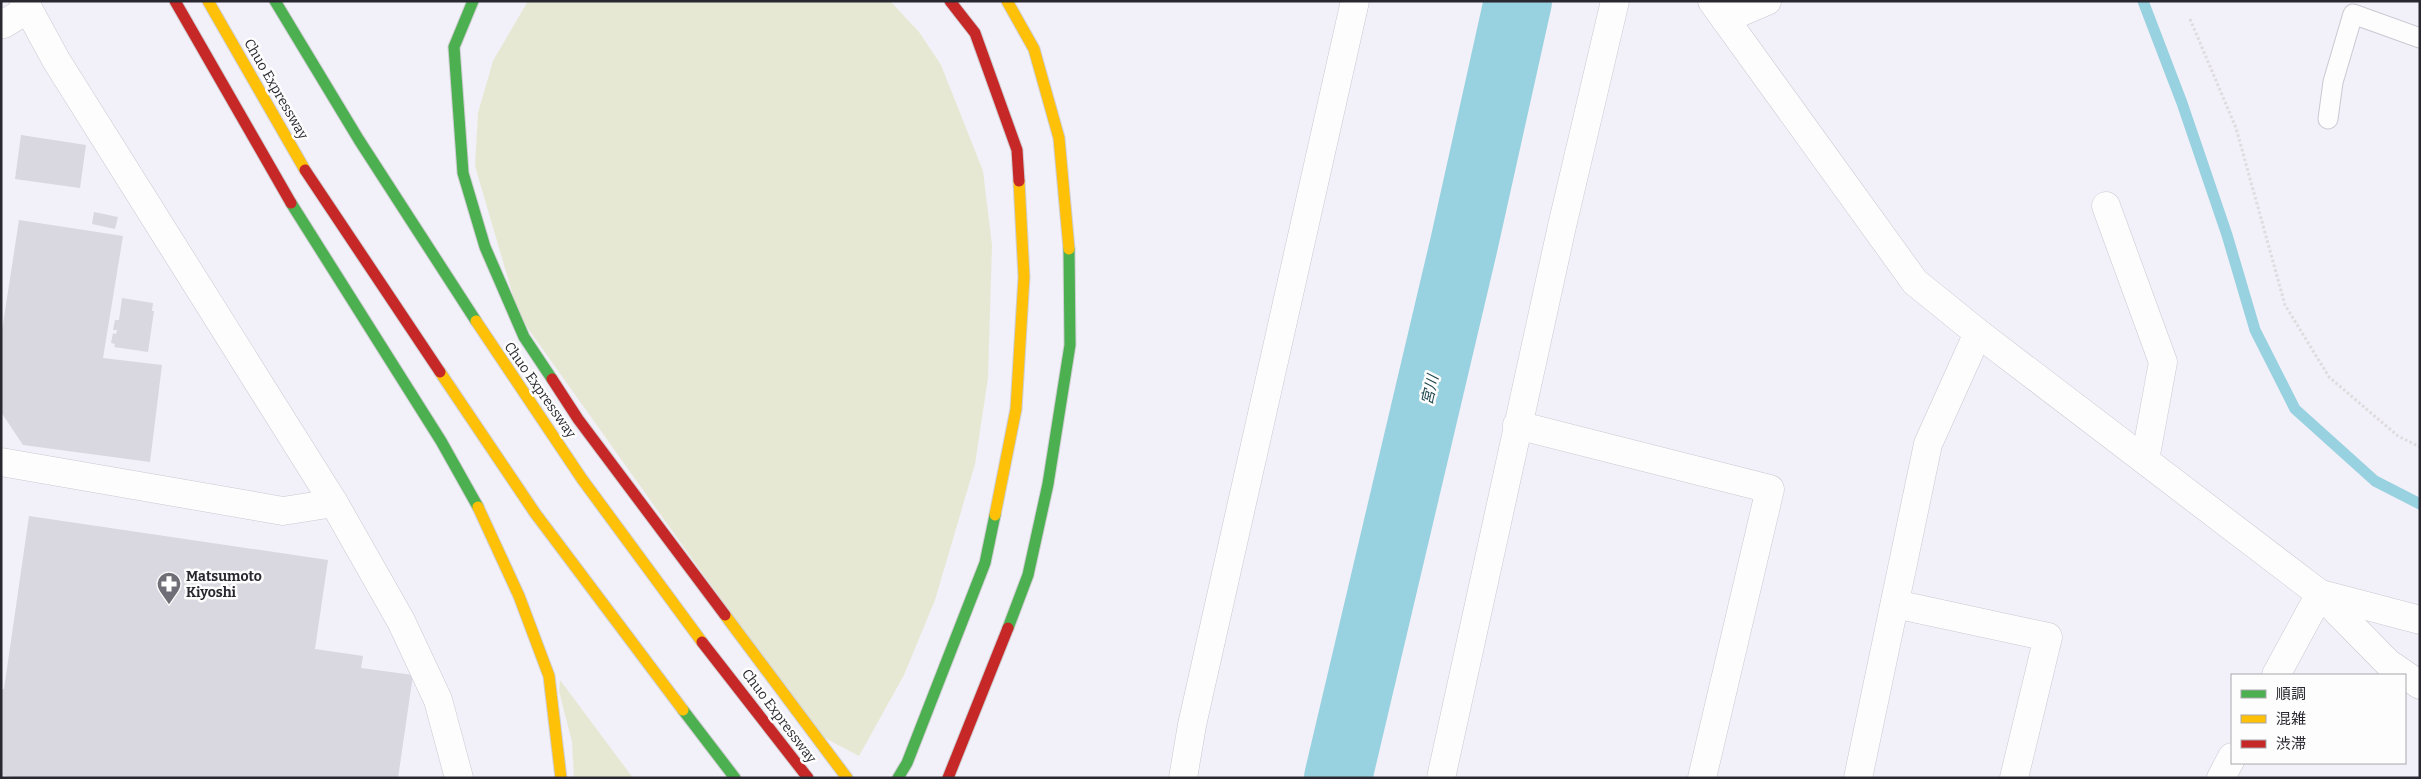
<svg xmlns="http://www.w3.org/2000/svg" width="2421" height="779" viewBox="0 0 2421 779" font-family="Bitter,'Noto Sans JP',serif">
  <rect width="100%" height="100%" fill="#f2f0f8"/>
  <!-- green -->
  <g fill="#e7e8d3">
    <path d="M528 1H890L919 32 941 65 983 171 992 245 988 378 975 464 935 600 904 675 859 756 817 734 519 316 475 166 478 113 493 61Z"/>
    <path d="M560 680 633 778H574L572 742 559 691Z"/>
  </g>
  <g fill="none" stroke-linecap="round" stroke-linejoin="round">
    <!-- stream -->
    <path stroke="#98d1df" stroke-width="11" d="M2143 1 2182 103 2227 235 2255 330 2295 409 2375 481 2420 504"/>
    <!-- river -->
    <path stroke="#98d1df" stroke-width="68" d="M1338 778 1464 244 1518 1"/>
  </g>
  <!-- building -->
  <g fill="#d9d7e0">
    <path d="M21 135 86 145 80 188 15 179Z"/>
    <path d="M94 212 118 217 115 229 92 224Z"/>
    <path d="M19 220 123 236 103 358 162 365 150 462 23 445 1 412V337Z"/>
    <path d="M122 298 153 303 152 311H154L148 352 114 347 115 344 111 343 113 333 116 334 117 330H113L115 320H119Z"/>
    <path d="M29 516 328 560 315 649 363 656 361 668 413 675 398 778H16L1 775V689H4Z"/>
  </g>
  <g fill="none" stroke-linecap="round" stroke-linejoin="round">
    <defs>
      <path id="lane" d="M2328 119 2333 82 2353 14 2420 38"/>
      <g id="street">
        <path d="M24 1 56 60 334 503 401 621 438 700 459 778"/>
        <path d="M1712 1 1915 282 1978 333 2320 594 2388 663 2420 685"/>
        <path d="M1725 19 1767 1"/>
        <path d="M1 23 4 24 28 9"/>
        <path d="M2106 206 2163 362 2145 460"/>
        <path d="M1517 425 1770 489 1702 778"/>
        <path d="M1 462 283 511 334 503"/>
        <path d="M2321 594 2420 620"/>
        <path d="M1895 604 2048 637 2014 778"/>
        <path d="M2276 675 2320 594"/>
        <path d="M1183 778 1192 725 1355 1"/>
        <path d="M1441 778 1562 226 1615 1"/>
        <path d="M1858 778 1928 444 1978 333"/>
        <path d="M2221 778 2232 757"/>
      </g>
      <g id="fast">
        <path d="M275 1 359 140 476 321"/>
        <path d="M473 1 454 47 463 173 485 247 524 337 552 379"/>
        <path d="M291 203 441 441 478 507"/>
        <path d="M1008 628 1028 575 1048 484 1070 345 1069 249"/>
        <path d="M683 710 735 778"/>
        <path d="M898 778 907 763 985 563 995 515"/>
      </g>
      <g id="slow">
        <path d="M208 1 305 170"/>
        <path d="M1007 1 1034 49 1059 138 1069 249"/>
        <path d="M476 321 582 479 702 642"/>
        <path d="M440 372 535 513 683 710"/>
        <path d="M478 507 519 596 549 676 561 778"/>
        <path d="M995 515 1016 409 1024 277 1019 181"/>
        <path d="M725 615 847 778"/>
      </g>
      <g id="jam">
        <path d="M175 1 291 203"/>
        <path d="M950 1 975 33 1017 150 1019 181"/>
        <path d="M305 170 440 372"/>
        <path d="M552 379 578 419 725 615"/>
        <path d="M702 642 808 778"/>
        <path d="M948 778 1008 628"/>
      </g>
    </defs>
    <!-- lane casing -->
    <use href="#lane" stroke="#cac8d1" stroke-width="21"/>
    <!-- street casing -->
    <use href="#street" stroke="#cac8d1" stroke-width="29"/>
    <!-- fast casing -->
    <use href="#fast" stroke="#cfced3" stroke-width="13"/>
    <!-- slow casing -->
    <use href="#slow" stroke="#cfced3" stroke-width="13"/>
    <!-- jam casing -->
    <use href="#jam" stroke="#cfced3" stroke-width="13"/>
    <!-- path -->
    <path stroke="#dedcdf" stroke-width="3" stroke-dasharray="2.5 2.5" stroke-linecap="butt" d="M2190 19 2236 128 2285 305 2329 377 2398 436 2420 447"/>
    <!-- lane -->
    <use href="#lane" stroke="#fdfdfe" stroke-width="19"/>
    <!-- street -->
    <use href="#street" stroke="#fdfdfe" stroke-width="28"/>
    <!-- fast -->
    <use href="#fast" stroke="#4caf50" stroke-width="11"/>
    <!-- slow -->
    <use href="#slow" stroke="#ffc107" stroke-width="11"/>
    <!-- jam -->
    <use href="#jam" stroke="#c62828" stroke-width="11"/>
  </g>
  <!-- icons -->
  <defs>
    <symbol id="pharmacy-pin" viewBox="-11 -11 22 30"><path d="M0 17L-7.5 6A9.5 9.5 0 1 1 7.5 6Z" fill="#6f6d75" stroke="#fdfdfd"/><path d="M-2-6h4v4h4v4h-4v4h-4v-4h-4v-4h4Z" fill="#fff"/></symbol>
  </defs>
  <g fill-rule="evenodd">
    <use href="#pharmacy-pin" x="155" y="570" width="28" height="38"/>
  </g>
  <g text-anchor="middle" dominant-baseline="central" stroke-width="5" stroke-linejoin="round" paint-order="stroke">
    <!-- street labels -->
    <g font-size="14" fill="#29272f" stroke="#fdfdfd">
      <text transform="translate(276 89) rotate(60)">Chuo Expressway</text>
      <text transform="translate(540 390) rotate(55)">Chuo Expressway</text>
      <text transform="translate(779 716) rotate(53)">Chuo Expressway</text>
    </g>
    <!-- poi labels -->
    <g font-size="14" font-weight="bold" fill="#29272f" stroke="#fdfdfd" text-anchor="start">
      <text x="186" y="576">Matsumoto<tspan x="186" dy="16">Kiyoshi</tspan></text>
    </g>
    <!-- water labels -->
    <g font-size="15" font-style="italic" fill="#21484f" stroke="#fdfdfd">
      <text transform="translate(1430 390) rotate(-77)">宮川</text>
    </g>
  </g>
  <!-- border -->
  <rect width="2421" height="779" fill="none" stroke="#29272f" stroke-width="5"/>
  <!-- legend -->
  <rect x="2231" y="674" width="175" height="90" fill="#fdfdfd" stroke="#a8a7ab"/>
  <rect x="2241" y="690" width="25" height="8" fill="#4caf50" stroke="#a8a7ab"/>
  <text x="2276" y="699" font-size="15" fill="#29272f">順調</text>
  <rect x="2241" y="715" width="25" height="8" fill="#ffc107" stroke="#a8a7ab"/>
  <text x="2276" y="724" font-size="15" fill="#29272f">混雑</text>
  <rect x="2241" y="740" width="25" height="8" fill="#c62828" stroke="#a8a7ab"/>
  <text x="2276" y="749" font-size="15" fill="#29272f">渋滞</text>
</svg>
